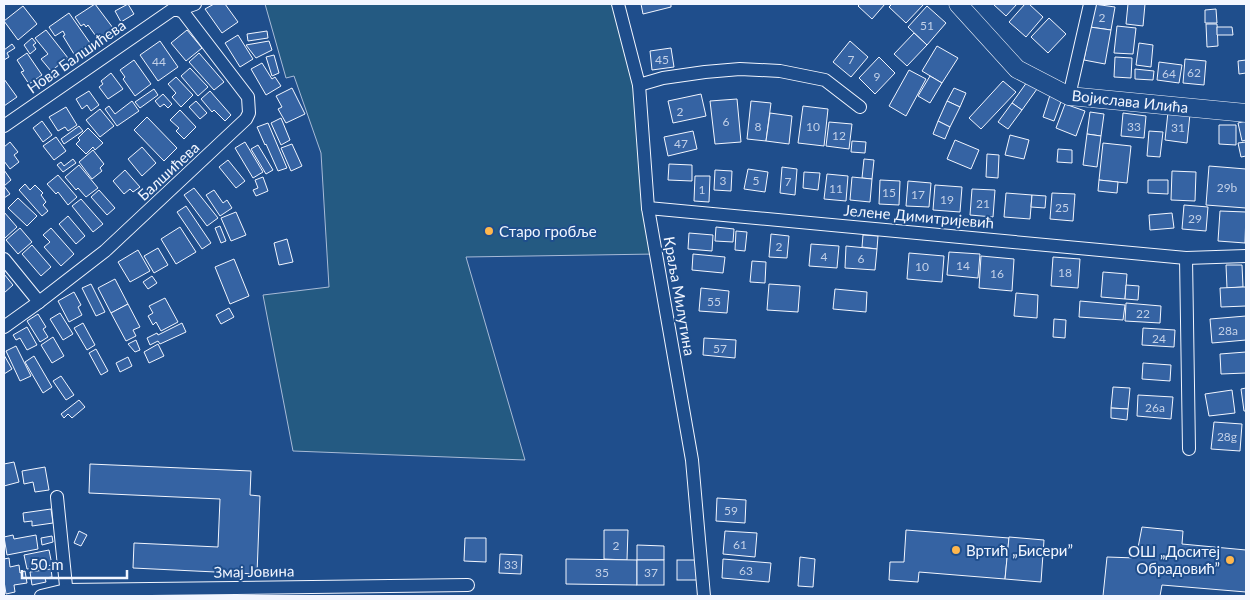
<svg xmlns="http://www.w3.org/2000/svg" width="1250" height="600" viewBox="0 0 1250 600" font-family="Lato,sans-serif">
  <rect width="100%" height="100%" fill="#1f4e8c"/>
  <!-- green -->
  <path fill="#245a82" stroke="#a8bbd7" d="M265 4H618L639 85 656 254 466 257 525 460 293 451 263 295 329 287 321 153 294 76 286 78Z"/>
  <!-- building -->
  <g fill="#3563a3" stroke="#f2f6ff">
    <path d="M95 4 113 28 98 39 88 25 86 27 84 24 81 26 75 17Z"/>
    <path d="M128 4 134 14 121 22 115 11Z"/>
    <path d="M214 4H225L238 22 222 33 205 9Z"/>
    <path d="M641 4H671V7L643 14Z"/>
    <path d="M860 4H885L872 19 858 6Z"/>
    <path d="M892 4H924L906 23 889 7Z"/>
    <path d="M993 4H1017L1006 16Z"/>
    <path d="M1025 4H1029L1043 17 1026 37 1009 22Z"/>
    <path d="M1094 4 1115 7 1111 30 1090 27Z"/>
    <path d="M1128 4H1145L1143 26 1126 24Z"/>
    <path d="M23 6 37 24 18 40 4 21Z"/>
    <path d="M927 6 946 23 927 45 908 27Z"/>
    <path d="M1216 9 1217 23H1205V10Z"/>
    <path d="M69 13 90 43 74 54 63 36 65 35 63 31 55 36 49 27Z"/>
    <path d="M1049 18 1066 34 1048 53 1031 37Z"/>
    <path d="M1206 24H1217L1218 46 1207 47Z"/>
    <path d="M1117 26 1136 28 1133 54 1114 53Z"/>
    <path d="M1090 27 1111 30 1105 64 1084 60Z"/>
    <path d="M1217 27H1232L1233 35H1217Z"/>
    <path d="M46 30 68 58 51 71 41 59 48 54 35 38Z"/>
    <path d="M187 30 202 48 186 61 171 43Z"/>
    <path d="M267 31 268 38 248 41 247 34Z"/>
    <path d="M914 33 927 45 907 66 894 54Z"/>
    <path d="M238 35 253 59 240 67 225 43Z"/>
    <path d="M32 38 36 43 33 45 36 49 30 54 24 45Z"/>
    <path d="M160 41 178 67 158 81 140 55Z"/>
    <path d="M269 41 272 50 256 58 246 45Z"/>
    <path d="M850 41 868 57 851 77 833 62Z"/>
    <path d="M1139 43 1153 45 1151 67 1136 65Z"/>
    <path d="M12 44 15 48 7 53 9 57 4 60V50Z"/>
    <path d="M937 46 958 58 942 83 922 71Z"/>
    <path d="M671 48 674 67 652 70 650 51Z"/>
    <path d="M27 53 42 75 29 84 21 72 24 71 17 60Z"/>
    <path d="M199 53 224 82 214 90 189 62Z"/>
    <path d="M274 55 279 73 272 76 266 57Z"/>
    <path d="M879 57 895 73 875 94 859 78Z"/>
    <path d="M1115 57 1132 58 1131 78 1114 77Z"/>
    <path d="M1185 59 1206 61 1204 85 1183 83Z"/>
    <path d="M134 60 151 84 135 96 123 79 125 77 120 70Z"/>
    <path d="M1246 60V73L1239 74 1238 61Z"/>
    <path d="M1159 62 1182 65 1179 83 1157 80Z"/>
    <path d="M262 63 272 79 275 77 281 86 266 95 251 69Z"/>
    <path d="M190 68 208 87 198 96 181 76Z"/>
    <path d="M1135 69 1154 71 1153 80 1135 79Z"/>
    <path d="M909 70 926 79 906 116 889 106Z"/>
    <path d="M111 73 123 89 108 99 99 87 103 84 101 81Z"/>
    <path d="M930 76 942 83 930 103 918 96Z"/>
    <path d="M176 77 193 95 181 107 172 97 176 93 168 84Z"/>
    <path d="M4 79 17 97 4 106Z"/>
    <path d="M1003 81 1016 92 981 129 969 118Z"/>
    <path d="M1027 82 1037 89 1022 110 1012 103Z"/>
    <path d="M292 88 305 114 286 123 278 109 282 107 276 96Z"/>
    <path d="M954 88 966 93 960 107 947 101Z"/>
    <path d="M154 89 158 95 140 108 135 102Z"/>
    <path d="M89 91 99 105 91 111 87 105 82 109 76 99Z"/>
    <path d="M210 91 231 115 225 121 214 110 212 112 201 99Z"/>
    <path d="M163 94 172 104 168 108 164 104 160 107 155 101Z"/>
    <path d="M701 94 706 116 673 123 668 101Z"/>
    <path d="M1050 95 1062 99 1054 121 1043 117Z"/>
    <path d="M737 99 741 142 715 144 710 101Z"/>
    <path d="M132 101 139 111 117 126 105 109 109 106 115 114Z"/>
    <path d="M196 101 207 113 200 119 189 107Z"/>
    <path d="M751 101 771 103 766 141 747 139Z"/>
    <path d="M947 101 960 107 950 127 938 121Z"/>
    <path d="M1012 103 1022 110 1008 129 998 122Z"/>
    <path d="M1065 104 1085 111 1076 136 1056 128Z"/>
    <path d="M803 106 828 109 824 146 798 143Z"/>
    <path d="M66 107 77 125 68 131 65 127 58 131 49 117Z"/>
    <path d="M100 109 114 126 100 137 86 120Z"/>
    <path d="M180 110 196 127 184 139 176 131 179 128 170 120Z"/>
    <path d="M1090 112 1104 114 1101 136 1087 134Z"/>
    <path d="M1168 112 1190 114 1187 143 1165 140Z"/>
    <path d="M770 113 792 116 789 144 766 141Z"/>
    <path d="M1123 113 1146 116 1144 138 1121 136Z"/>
    <path d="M147 117 177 148 164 161 134 130Z"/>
    <path d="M281 118 290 140 281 145 271 123Z"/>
    <path d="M42 121 52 135 43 142 33 128Z"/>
    <path d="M938 121 950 127 945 139 933 134Z"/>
    <path d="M1246 121V140L1242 141 1238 123Z"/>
    <path d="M829 122 852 124 849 149 826 146Z"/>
    <path d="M268 123 287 168 278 171 266 144 265 145 257 127Z"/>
    <path d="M1219 125H1236V145L1219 144Z"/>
    <path d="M79 126 83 131 64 144 61 139Z"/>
    <path d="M88 128 103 143 95 150 93 147 86 154 76 144 80 140 78 138Z"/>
    <path d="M693 131 697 149 668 156 664 137Z"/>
    <path d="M1149 131 1163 132 1160 157 1147 156Z"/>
    <path d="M1087 134 1101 136 1097 167 1083 165Z"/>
    <path d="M1010 135 1029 140 1024 159 1005 155Z"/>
    <path d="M56 137 66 151 54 160 43 146Z"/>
    <path d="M955 140 979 150 971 169 947 159Z"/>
    <path d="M852 141 866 142 865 153 851 152Z"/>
    <path d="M10 142 18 152 14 155 19 162 10 169 4 161V147Z"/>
    <path d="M245 142 263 172 253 178 235 148Z"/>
    <path d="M1246 142V156L1241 157 1238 143Z"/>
    <path d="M1103 143 1131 146 1127 183 1099 180Z"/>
    <path d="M292 144 302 166 291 171 281 148Z"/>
    <path d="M258 145 273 170 266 174 251 149Z"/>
    <path d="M142 147 156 163 142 176 128 159Z"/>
    <path d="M1058 149 1072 150V163L1057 162Z"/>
    <path d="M93 150 104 164 100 168 102 171 92 179 79 162Z"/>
    <path d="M987 154 999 155 998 178 986 177Z"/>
    <path d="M73 159 76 163 63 172 57 165 61 162 64 166Z"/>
    <path d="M864 159 874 160 872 179 862 178Z"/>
    <path d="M228 160 245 181 236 188 219 167Z"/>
    <path d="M669 164 692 165V181L668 180Z"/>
    <path d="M79 165 98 188 86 197 78 188 76 190 65 177Z"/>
    <path d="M1209 166 1246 169V208L1206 205Z"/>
    <path d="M782 167 797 169 795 195 780 193Z"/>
    <path d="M748 169 768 172 765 192 744 189Z"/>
    <path d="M4 170 11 180 4 186 10 194 4 198Z"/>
    <path d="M125 170 140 187 133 192 130 189 124 194 113 181Z"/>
    <path d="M715 170 732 171 731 191 714 190Z"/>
    <path d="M1172 171 1196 172 1195 201 1171 200Z"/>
    <path d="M804 172 820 173 818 190 803 188Z"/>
    <path d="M827 174 848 176 846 201 824 199Z"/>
    <path d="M58 175 77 197 68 205 58 192 56 194 47 184Z"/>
    <path d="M695 176H710L709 202 694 201Z"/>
    <path d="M263 177 268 191 256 196 253 190 258 188 255 180Z"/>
    <path d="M852 177 872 179 870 202 850 200Z"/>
    <path d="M880 180 900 181 899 205 879 204Z"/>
    <path d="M1099 180 1118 182 1117 193 1098 191Z"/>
    <path d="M1148 180H1168V194L1148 193Z"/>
    <path d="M908 181 931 183 929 207 906 206Z"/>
    <path d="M25 184 30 190 35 185 43 193 41 195 46 202 43 205 48 211 42 216 19 190Z"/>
    <path d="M935 185 962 187 960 212 933 210Z"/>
    <path d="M194 188 218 218 207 226 184 195Z"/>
    <path d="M972 189 995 190 993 217 970 215Z"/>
    <path d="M99 190 115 208 107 215 91 197Z"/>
    <path d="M214 190 223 203 227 200 232 208 220 216 206 195Z"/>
    <path d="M1006 193 1032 195 1030 219 1004 217Z"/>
    <path d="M1052 193 1075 194 1073 221 1050 219Z"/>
    <path d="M1032 195 1046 196 1045 208 1031 207Z"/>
    <path d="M18 198 37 216 27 226 8 208Z"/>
    <path d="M81 199 103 224 93 232 72 206Z"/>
    <path d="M1184 205 1208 207 1206 231 1182 229Z"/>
    <path d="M186 206 211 243 202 249 177 212Z"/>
    <path d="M1220 211 1246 212 1245 243 1218 241Z"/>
    <path d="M4 212 17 227 5 238 4 237Z"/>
    <path d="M236 212 246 235 231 241 221 218Z"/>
    <path d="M1172 213 1174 228 1150 230 1149 215Z"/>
    <path d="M68 216 85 236 76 244 59 224Z"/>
    <path d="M220 226 226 241 221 243 215 228Z"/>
    <path d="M180 227 196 252 176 264 161 239Z"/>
    <path d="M716 227 734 229 733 242 715 241Z"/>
    <path d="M20 228 32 242 18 254 6 240Z"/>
    <path d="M51 228 74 254 61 266 44 247 50 242 43 235Z"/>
    <path d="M736 231 747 232 745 251 735 250Z"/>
    <path d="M689 233 713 235 712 251 688 249Z"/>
    <path d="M771 234 789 236 787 258 769 257Z"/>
    <path d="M863 235 878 236 877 249 862 247Z"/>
    <path d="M287 239 293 262 279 265 274 243Z"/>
    <path d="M811 244 839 246 837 268 809 266Z"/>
    <path d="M32 245 51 267 41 276 22 254Z"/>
    <path d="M846 246 877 249 875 270 845 268Z"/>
    <path d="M158 248 168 265 154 273 144 256Z"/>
    <path d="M138 250 150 271 130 282 118 262Z"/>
    <path d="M949 252 980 254 978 278 947 275Z"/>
    <path d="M909 253 944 256 942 282 907 279Z"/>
    <path d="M693 254 725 257 723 273 692 270Z"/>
    <path d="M981 256 1014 259 1012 291 979 288Z"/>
    <path d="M1053 257 1080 259 1078 288 1051 286Z"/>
    <path d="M234 259 249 296 230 304 215 267Z"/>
    <path d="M752 261 766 262 765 283 750 282Z"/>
    <path d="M1226 265H1242L1243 287 1227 288Z"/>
    <path d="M1103 272 1127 274 1125 299 1101 297Z"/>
    <path d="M4 274 13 285 4 293Z"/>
    <path d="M152 276 157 283 148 289 143 282Z"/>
    <path d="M115 279 128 304 111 313 98 288Z"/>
    <path d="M91 284 105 312 96 316 82 288Z"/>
    <path d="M769 284 800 286 798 312 767 310Z"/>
    <path d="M1126 285 1139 286 1138 300 1125 299Z"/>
    <path d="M1243 287H1246V306L1221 307 1220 288Z"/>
    <path d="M701 288 729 291 727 313 699 311Z"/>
    <path d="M835 289 867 292 866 312 833 309Z"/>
    <path d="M74 292 81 305 78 307 82 315 69 322 58 301Z"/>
    <path d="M1016 293 1038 295 1037 318 1014 316Z"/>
    <path d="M165 298 178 322 161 331 156 322 153 325 148 316 153 313 149 306Z"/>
    <path d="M1080 301 1125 305 1123 320 1079 317Z"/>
    <path d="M1126 303 1161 306 1160 323 1125 321Z"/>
    <path d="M128 304 140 327 133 330 136 336 126 341 111 313Z"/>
    <path d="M229 308 234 317 221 324 216 315Z"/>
    <path d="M60 313 73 334 63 340 50 319Z"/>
    <path d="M38 314 46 327 43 329 48 337 40 342 27 321Z"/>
    <path d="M1246 316V340L1212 343 1210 319Z"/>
    <path d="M1054 319 1066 320 1065 338 1053 337Z"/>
    <path d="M83 323 95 345 87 350 74 328Z"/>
    <path d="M182 323 186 332 160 344 158 341 150 345 147 338 157 333 158 335Z"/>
    <path d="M27 327 37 345 27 350 20 338 16 340 13 335Z"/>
    <path d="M1143 328 1175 330 1174 347 1142 345Z"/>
    <path d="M53 337 64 356 52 363 41 345Z"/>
    <path d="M704 338 736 340 735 358 703 355Z"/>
    <path d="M136 340 140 350 135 352 128 344Z"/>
    <path d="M158 344 164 356 149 363 144 352Z"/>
    <path d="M16 346 31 376 20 381 6 351Z"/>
    <path d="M96 349 108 371 101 375 89 353Z"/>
    <path d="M1246 352V373L1221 374 1220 354Z"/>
    <path d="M4 355 12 369 4 374Z"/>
    <path d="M34 356 52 387 43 393 25 362Z"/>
    <path d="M128 357 132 366 120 372 116 363Z"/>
    <path d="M1143 363 1171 365 1170 381 1142 379Z"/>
    <path d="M61 376 74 395 66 400 53 381Z"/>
    <path d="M1113 387 1130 388 1128 409 1111 408Z"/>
    <path d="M1246 388V411H1244L1241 389Z"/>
    <path d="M1232 390 1235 413 1209 416 1205 394Z"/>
    <path d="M1138 395 1173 397 1171 419 1137 416Z"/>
    <path d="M79 400 85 407 72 418 68 414 64 418 61 414Z"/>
    <path d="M1111 408 1128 409 1127 420 1111 418Z"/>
    <path d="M1214 422 1242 424 1240 451 1211 449Z"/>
    <path d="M14 462 19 482 4 486V464Z"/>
    <path d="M90 464 251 471 250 495 260 496 257 574 133 568 134 543 218 547 220 499 89 493Z"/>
    <path d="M45 467 49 490 35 492 33 482 24 484 22 471Z"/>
    <path d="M717 498 746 500 745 523 716 521Z"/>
    <path d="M51 509 53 523 32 526V521L24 522 23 513Z"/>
    <path d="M1142 527 1183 531 1182 544 1246 550V592L1162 585 1160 596H1103L1107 557 1136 558Z"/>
    <path d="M604 530H628L627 560 604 559Z"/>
    <path d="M906 530 1009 538 1005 579 919 572 918 582 889 580 890 562H904Z"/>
    <path d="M79 531 87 535 81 546 74 543Z"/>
    <path d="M725 531 757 533 755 557 723 554Z"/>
    <path d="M13 535 14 539 36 535 38 549 7 555 4 537Z"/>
    <path d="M52 536 53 542 42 545 41 538Z"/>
    <path d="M1009 537 1044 540 1041 582 1005 579Z"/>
    <path d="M465 538H486V562L464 561Z"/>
    <path d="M637 545 664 546V560H637Z"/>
    <path d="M49 550 52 565 27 569 24 555Z"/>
    <path d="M500 554 522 555 521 574 499 573Z"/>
    <path d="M800 557 815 559 813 587 798 586Z"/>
    <path d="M9 558 10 567 19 565 20 573 25 571 27 583 14 585 15 592 6 594 4 581V559Z"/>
    <path d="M566 559 637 560V585L566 584Z"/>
    <path d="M723 559 771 563 769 582 722 578Z"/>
    <rect x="637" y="560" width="27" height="25"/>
    <rect x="677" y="560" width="20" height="20"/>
    <path d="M51 569 52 577 45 578 46 582 32 585 30 572Z"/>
  </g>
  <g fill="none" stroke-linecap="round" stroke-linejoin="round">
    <defs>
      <g id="street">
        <path d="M618 4 639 85 648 208 692 460 704 596"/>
        <path d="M639 85 663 78 705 72 740 69 780 71 825 80 860 107"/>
        <path d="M1069 96 1090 4"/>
        <path d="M4 126 172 10H178L195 4"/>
        <path d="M648 208 1186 258 1246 256"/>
        <path d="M1186 258 1189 449"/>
        <path d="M4 259 39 302"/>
        <path d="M4 327 39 302 105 251 246 119 249 113 248 97 183 12 178 10"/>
        <path d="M57 497 67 596"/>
        <path d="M41 596 66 590 468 585"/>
      </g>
      <path id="secondary" d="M958 4 1017 69 1069 96 1246 113"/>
    </defs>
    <!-- street casing -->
    <use href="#street" stroke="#f2f6ff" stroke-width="14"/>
    <!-- secondary casing -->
    <use href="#secondary" stroke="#f2f6ff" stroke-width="19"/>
    <!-- street -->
    <use href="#street" stroke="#1f4e8c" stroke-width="12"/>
    <!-- secondary -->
    <use href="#secondary" stroke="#1f4e8c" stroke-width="18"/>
  </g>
  <!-- markers -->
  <g fill="#ffb74d" stroke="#1f4e8c" stroke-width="2">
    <circle cx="489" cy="231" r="5"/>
    <circle cx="956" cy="550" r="5"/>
    <circle cx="1230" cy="560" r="5"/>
  </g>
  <g text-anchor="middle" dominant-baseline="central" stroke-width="4" stroke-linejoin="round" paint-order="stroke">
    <!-- number labels -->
    <g font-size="12" fill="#c3d1e8">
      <text x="1102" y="17">2</text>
      <text x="927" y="25">51</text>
      <text x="662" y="59">45</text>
      <text x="851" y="59">7</text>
      <text x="159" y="61">44</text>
      <text x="1194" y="72">62</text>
      <text x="1169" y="73">64</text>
      <text x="877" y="76">9</text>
      <text x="680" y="111">2</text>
      <text x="726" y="121">6</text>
      <text x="758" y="126">8</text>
      <text x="813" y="126">10</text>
      <text x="1134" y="126">33</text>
      <text x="1178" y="127">31</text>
      <text x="839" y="135">12</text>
      <text x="681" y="143">47</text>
      <text x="723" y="180">3</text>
      <text x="756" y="180">5</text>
      <text x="788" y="181">7</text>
      <text x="1227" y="187">29b</text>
      <text x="836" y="188">11</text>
      <text x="702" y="189">1</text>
      <text x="889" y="192">15</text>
      <text x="918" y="194">17</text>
      <text x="947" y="199">19</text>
      <text x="983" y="203">21</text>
      <text x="1062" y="207">25</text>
      <text x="1195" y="218">29</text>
      <text x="779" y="246">2</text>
      <text x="824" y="256">4</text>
      <text x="861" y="258">6</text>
      <text x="963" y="265">14</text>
      <text x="922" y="266">10</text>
      <text x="1065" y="272">18</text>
      <text x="997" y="273">16</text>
      <text x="714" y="301">55</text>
      <text x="1143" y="313">22</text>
      <text x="1228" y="330">28a</text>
      <text x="1159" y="338">24</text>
      <text x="720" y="348">57</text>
      <text x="1155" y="407">26a</text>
      <text x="1227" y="436">28g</text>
      <text x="731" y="510">59</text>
      <text x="740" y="544">61</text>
      <text x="616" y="545">2</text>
      <text x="511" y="564">33</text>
      <text x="746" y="570">63</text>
      <text x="602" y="572">35</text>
      <text x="651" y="572">37</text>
    </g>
    <!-- street labels -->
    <g font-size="15" fill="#f2f6ff" stroke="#1f4e8c">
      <text transform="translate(76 56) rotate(-35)">Нова Балшићева</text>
      <text transform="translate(1130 101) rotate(6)">Војислава Илића</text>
      <text transform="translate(168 171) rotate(-43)">Балшићева</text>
      <text transform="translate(919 216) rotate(5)">Јелене Димитријевић</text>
      <text transform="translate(680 296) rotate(80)">Краља Милутина</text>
      <text transform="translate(254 571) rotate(-1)">Змај Јовина</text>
    </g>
    <!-- poi labels -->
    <g font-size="15" fill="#f2f6ff" stroke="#1f4e8c" text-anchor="start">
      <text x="499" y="231">Старо гробље</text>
      <text x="966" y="550">Вртић „Бисери”</text>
      <text x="1220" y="551" text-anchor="end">ОШ „Доситеј<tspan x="1220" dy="17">Обрадовић”</tspan></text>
    </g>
  </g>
  <!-- border -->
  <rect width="1250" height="600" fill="none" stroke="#f2f6ff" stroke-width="10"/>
  <!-- scale -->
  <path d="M22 570v8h105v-8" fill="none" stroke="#f2f6ff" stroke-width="2.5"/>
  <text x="30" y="570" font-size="15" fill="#f2f6ff" stroke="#1f4e8c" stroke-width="4" paint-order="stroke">50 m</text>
</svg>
